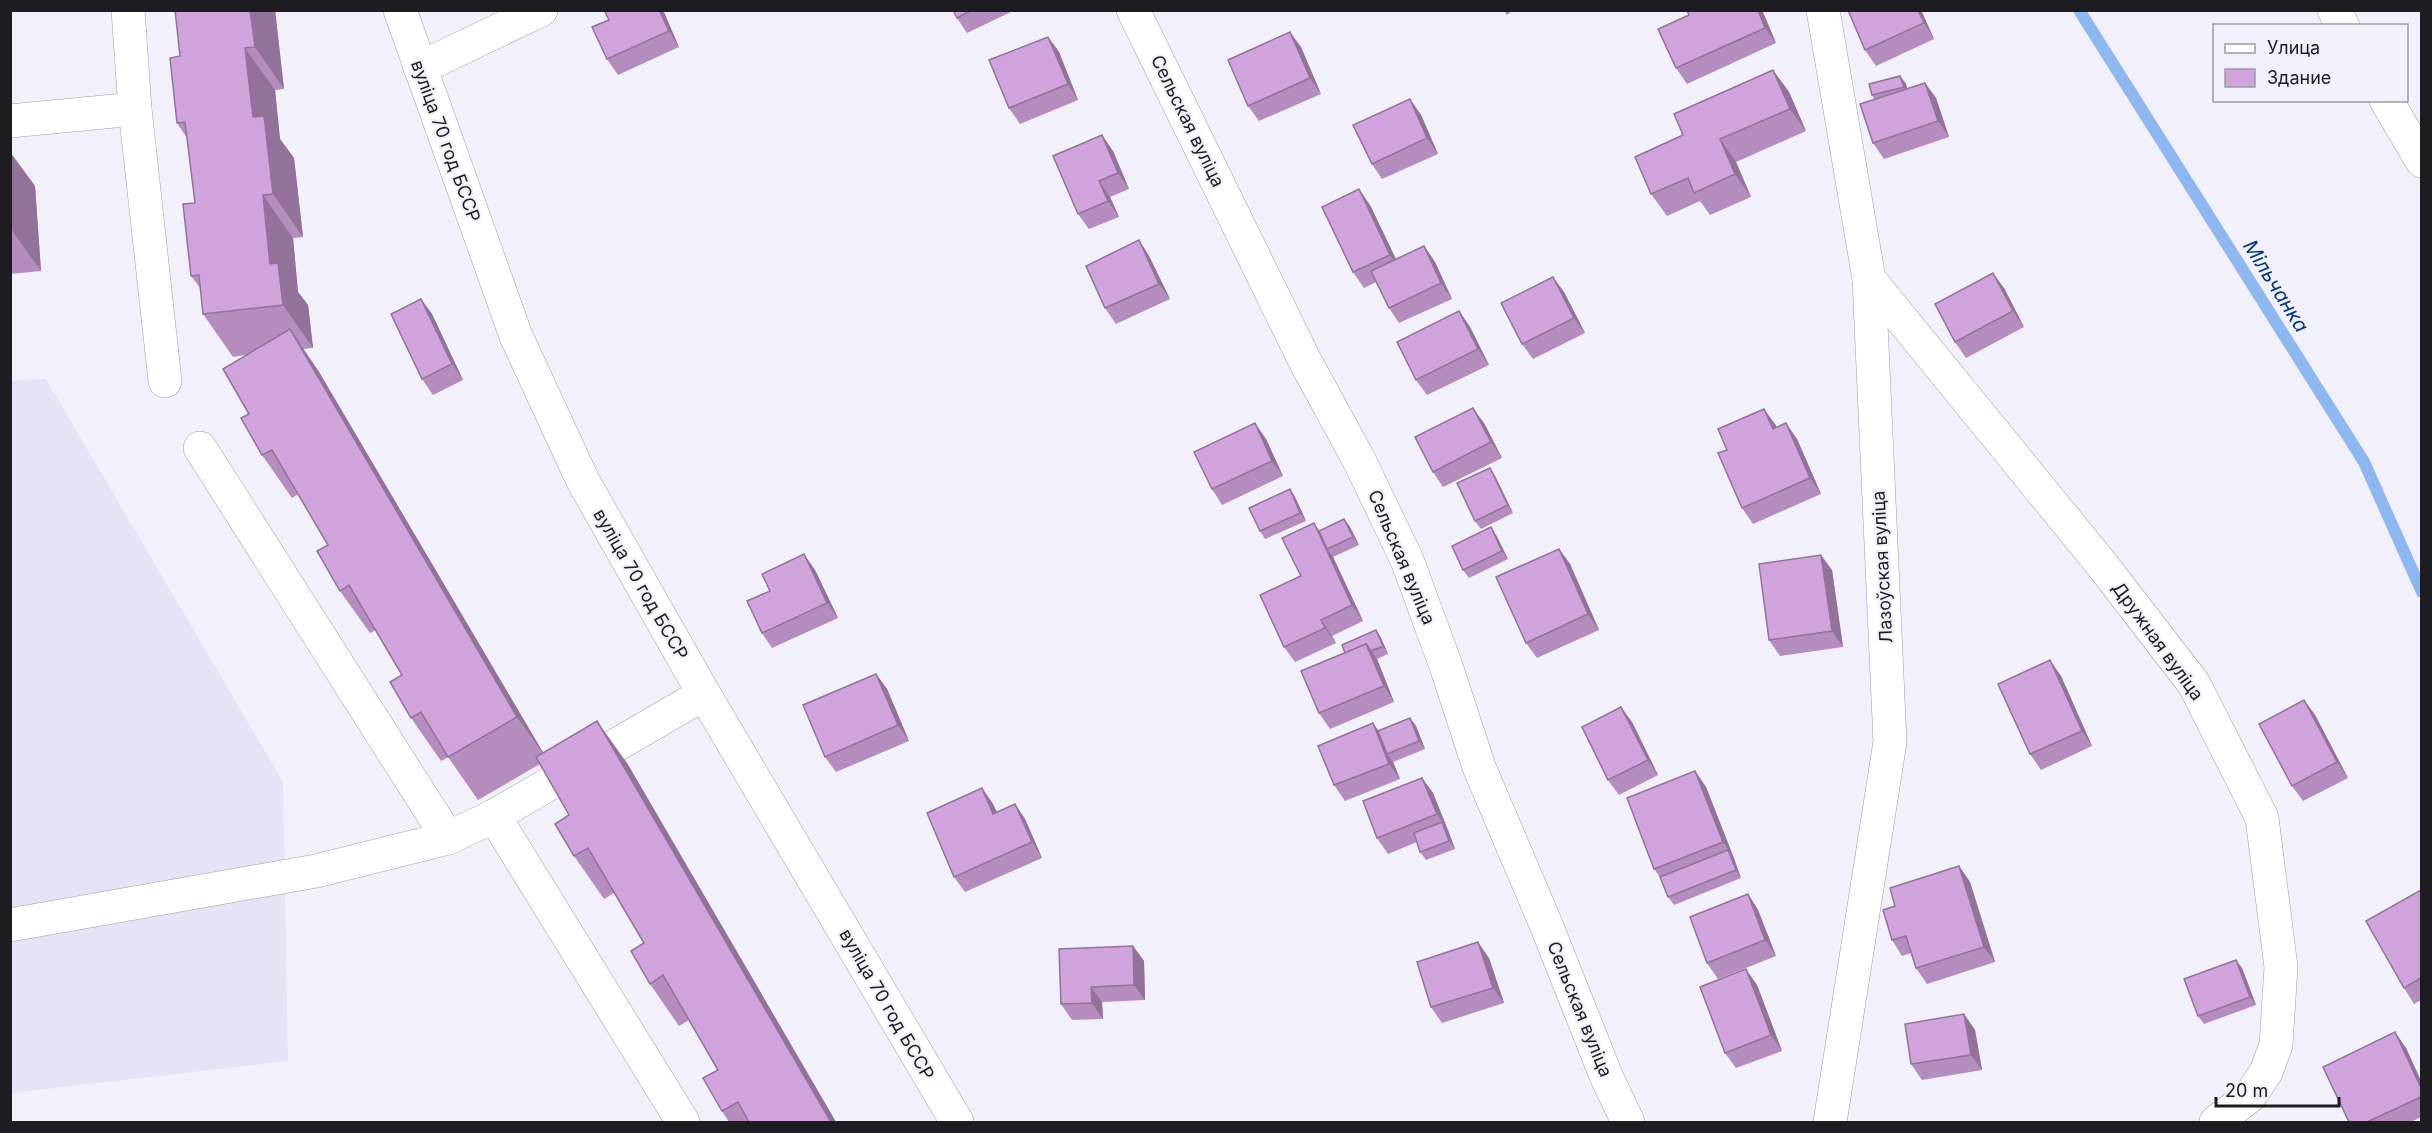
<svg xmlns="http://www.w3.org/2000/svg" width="2432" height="1133" viewBox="0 0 2432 1133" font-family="Inter,sans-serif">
  <rect width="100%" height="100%" fill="#f2f0fb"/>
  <!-- built -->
  <path fill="#e5e3f5" d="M46 379 283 782 288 1061 11 1093V381Z"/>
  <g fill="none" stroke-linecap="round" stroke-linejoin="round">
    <!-- stream -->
    <path stroke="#8eb7f0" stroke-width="12" d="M2079 10 2364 462 2422 592"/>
    <defs>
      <g id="minor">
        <path d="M128 10 135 109 165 381"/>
        <path d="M400 10 516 336 583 481 704 694 957 1122"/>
        <path d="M1133 10 1305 361 1359 460 1407 560 1446 666 1479 767 1545 922 1607 1078 1628 1122"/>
        <path d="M1823 10 1869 279 1890 742 1830 1122"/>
        <path d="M2334 10 2343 26"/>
        <path d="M420 68 541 10"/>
        <path d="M2386 100 2422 161"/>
        <path d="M10 121 135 109"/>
        <path d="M1869 279 2103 566 2194 684 2262 818 2281 967 2276 1045 2266 1072 2250 1096 2216 1122"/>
        <path d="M200 448 448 838"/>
        <path d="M494 816 683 1122"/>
        <path d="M10 925 316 871 448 838 494 816 704 694"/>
      </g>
    </defs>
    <!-- minor casing -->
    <use href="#minor" stroke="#9f9da7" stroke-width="34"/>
    <!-- minor -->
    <use href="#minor" stroke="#fff" stroke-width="33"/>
  </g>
  <!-- wall -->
  <g fill="#b48cbd">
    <path d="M175 10H275L284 89 275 90 280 139 294 158 303 237 293 238 298 292 308 305 313 348 303 349 319 372 543 753 627 763 836 1122H729L722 1111 718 1070 689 1020 679 1026 650 984 644 943 614 893 604 899 574 856 569 815 540 764 478 800 448 757 441 761 411 718 402 675 376 630 370 633 340 591 328 545 298 494 292 498 262 455 249 414 245 355 233 357 203 314 201 289 191 276 195 203 187 138 177 123 180 56Z"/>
    <path d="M604 10H663L679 47 618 75 607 59 609 20Z"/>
    <path d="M953 10H1015L967 33 957 18Z"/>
    <path d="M1504 10H1513L1507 15Z"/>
    <path d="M1762 10 1776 43 1687 84 1676 68Z"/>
    <path d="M1848 10H1921L1934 39 1876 66 1865 50Z"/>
    <path d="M1048 37 1059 52 1078 100 1020 124 1009 108Z"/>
    <path d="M1301 47 1321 94 1259 121 1248 106Z"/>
    <path d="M1773 70 1789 92 1806 131 1736 162 1751 197 1710 215 1700 201 1667 216 1651 194 1683 135Z"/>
    <path d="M1900 76 1906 84 1907 89 1925 83 1936 98 1949 137 1884 159 1873 143 1875 100 1872 95Z"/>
    <path d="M1410 99 1421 115 1438 154 1382 179 1372 164Z"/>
    <path d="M1113 151 1129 189 1110 197 1119 217 1089 229 1078 214Z"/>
    <path d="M10 152 35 186 41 271 10 274Z"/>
    <path d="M1370 205 1396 259 1424 246 1435 262 1452 299 1399 323 1389 308 1376 282 1364 288 1353 272Z"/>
    <path d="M1139 240 1149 256 1170 299 1116 324 1105 308Z"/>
    <path d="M2004 288 2024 327 1966 358 1955 342Z"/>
    <path d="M1564 292 1585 333 1533 359 1522 344Z"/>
    <path d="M421 299 432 314 463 380 433 395 422 379Z"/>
    <path d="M1459 311 1470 327 1489 365 1427 395 1416 380Z"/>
    <path d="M1484 423 1502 458 1443 487 1433 472Z"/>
    <path d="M1775 424 1777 427 1797 439 1821 494 1753 524 1742 508 1727 450Z"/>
    <path d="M1266 439 1283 476 1222 505 1212 489Z"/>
    <path d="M1490 468 1495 476 1513 513 1481 529 1475 521Z"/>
    <path d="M1290 489 1295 497 1306 521 1265 539 1260 531Z"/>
    <path d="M1344 519 1350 527 1359 545 1333 557 1363 621 1332 636 1336 643 1295 662 1284 647 1314 523 1319 531Z"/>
    <path d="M1496 535 1508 559 1469 578 1463 570Z"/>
    <path d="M1559 549 1570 564 1599 630 1537 658 1526 643Z"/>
    <path d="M815 570 838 618 772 648 762 633Z"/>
    <path d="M1832 570 1843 647 1780 656 1769 640Z"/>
    <path d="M1376 630 1381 638 1388 654 1377 659 1394 702 1330 729 1319 713Z"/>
    <path d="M876 674 887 689 909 741 836 772 825 757Z"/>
    <path d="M2061 676 2092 746 2041 770 2030 754Z"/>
    <path d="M2304 700 2315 715 2348 778 2303 801 2292 786Z"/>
    <path d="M1410 718 1416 726 1425 749 1393 762 1400 779 1345 801 1334 785 1373 723 1378 731Z"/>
    <path d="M1632 722 1658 775 1619 795 1608 780Z"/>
    <path d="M1695 771 1706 787 1741 878 1674 905 1668 897 1660 877 1654 869Z"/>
    <path d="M1422 778 1433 793 1455 849 1426 860 1420 852 1417 842 1388 854 1377 838Z"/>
    <path d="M982 788 993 804 997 812 1015 804 1025 819 1042 858 965 892 954 877Z"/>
    <path d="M1959 866 1970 882 1995 962 1927 984 1916 968 1911 953 1902 956 1892 940 1895 906Z"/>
    <path d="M2421 890V1000L2414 1004 2404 988Z"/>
    <path d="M1748 894 1758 910 1776 956 1718 979 1707 963Z"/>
    <path d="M1133 946 1144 961 1145 1000 1102 1002 1103 1019 1072 1020 1061 1004Z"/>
    <path d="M1489 958 1504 1003 1442 1023 1431 1007Z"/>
    <path d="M2242 968 2256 1005 2204 1024 2198 1016Z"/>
    <path d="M1757 985 1782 1051 1736 1068 1725 1053Z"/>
    <path d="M1964 1014 1975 1030 1982 1070 1922 1080 1911 1064Z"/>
    <path d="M2406 1048 2421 1081V1117L2411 1122H2349Z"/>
  </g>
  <!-- shaded-wall -->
  <g fill="#92729a">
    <path d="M250 10H275L284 89 255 47Z"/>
    <path d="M659 10H663L679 47 669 31Z"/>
    <path d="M1758 10H1762L1776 43 1765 28Z"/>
    <path d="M1918 10H1921L1934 39 1924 23Z"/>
    <path d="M1290 32 1301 47 1321 94 1310 78Z"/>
    <path d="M1048 37 1059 52 1078 100 1068 84Z"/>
    <path d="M245 48 275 90 280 139 294 158 303 237 273 194 253 117Z"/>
    <path d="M1773 70 1789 92 1806 131 1790 109Z"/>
    <path d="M1900 76 1906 84 1909 95 1904 87Z"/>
    <path d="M1925 83 1936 98 1949 137 1938 121Z"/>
    <path d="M1410 99 1421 115 1438 154 1427 138Z"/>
    <path d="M1102 135 1113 151 1129 189 1118 173Z"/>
    <path d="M1720 139 1736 162 1751 197 1735 174Z"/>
    <path d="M10 152 35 186 41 271 11 229Z"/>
    <path d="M1099 181 1110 197 1119 217 1108 201Z"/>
    <path d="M1359 189 1370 205 1401 270 1390 255Z"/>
    <path d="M263 195 293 238 298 292 308 305 313 348 283 305 270 264Z"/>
    <path d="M1139 240 1149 256 1170 299 1159 284Z"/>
    <path d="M1424 246 1435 262 1452 299 1441 283Z"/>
    <path d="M1993 273 2004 288 2024 327 2013 311Z"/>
    <path d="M1553 277 1564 292 1585 333 1574 318Z"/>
    <path d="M421 299 432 314 463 380 452 364Z"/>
    <path d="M1459 311 1470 327 1489 365 1478 349Z"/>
    <path d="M290 329 319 372 547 759 517 717Z"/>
    <path d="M1473 408 1484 423 1502 458 1491 442Z"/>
    <path d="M1764 409 1775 424 1784 444 1773 429Z"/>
    <path d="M1255 423 1266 439 1283 476 1272 461Z"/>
    <path d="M1786 423 1797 439 1821 494 1810 478Z"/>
    <path d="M1490 468 1495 476 1513 513 1508 505Z"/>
    <path d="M1290 489 1295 497 1306 521 1300 513Z"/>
    <path d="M1344 519 1350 527 1359 545 1353 537Z"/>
    <path d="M1314 523 1325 539 1327 549 1333 557 1363 621 1352 605Z"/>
    <path d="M1491 527 1496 535 1508 559 1502 551Z"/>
    <path d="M1559 549 1570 564 1599 630 1588 614Z"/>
    <path d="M804 554 815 570 838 618 827 603Z"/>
    <path d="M1821 555 1832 570 1843 647 1832 631Z"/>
    <path d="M1321 620 1332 636 1336 643 1325 628Z"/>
    <path d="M1376 630 1381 638 1388 654 1383 646Z"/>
    <path d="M1366 644 1377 659 1394 702 1384 686Z"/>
    <path d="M2050 660 2061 676 2092 746 2082 731Z"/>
    <path d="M876 674 887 689 909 741 898 725Z"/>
    <path d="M2304 700 2315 715 2348 778 2337 762Z"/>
    <path d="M1621 707 1632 722 1658 775 1648 760Z"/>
    <path d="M1410 718 1416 726 1425 749 1419 741Z"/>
    <path d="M597 721 627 763 836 1122H831Z"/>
    <path d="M1373 723 1384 739 1387 754 1393 762 1400 779 1389 764Z"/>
    <path d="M1695 771 1706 787 1734 858 1723 842Z"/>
    <path d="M1422 778 1433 793 1448 830 1437 814Z"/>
    <path d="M982 788 993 804 1004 829 993 814Z"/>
    <path d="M1015 804 1025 819 1042 858 1032 842Z"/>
    <path d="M1442 822 1448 830 1455 849 1449 841Z"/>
    <path d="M1728 850 1734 858 1741 878 1736 870Z"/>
    <path d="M1959 866 1970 882 1995 962 1984 947Z"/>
    <path d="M1748 894 1758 910 1776 956 1765 940Z"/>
    <path d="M1478 942 1489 958 1504 1003 1493 988Z"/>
    <path d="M1133 946 1144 961 1145 1000 1134 985Z"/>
    <path d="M2236 960 2242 968 2256 1005 2250 997Z"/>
    <path d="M1746 969 1757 985 1782 1051 1771 1035Z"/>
    <path d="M1091 987 1102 1002 1103 1019 1092 1003Z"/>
    <path d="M1964 1014 1975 1030 1982 1070 1971 1055Z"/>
    <path d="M2395 1032 2406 1048 2421 1081V1088Z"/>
  </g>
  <!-- building -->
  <g fill="#d1a3dc" stroke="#92729a" stroke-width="1.5">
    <path d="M175 10H250L255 47 245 48 253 117 264 116 273 194 263 195 270 264 278 263 283 305 203 314 199 275 191 276 183 204 195 203 185 122 177 123 170 58 180 56Z"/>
    <path d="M604 10H659L669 31 607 59 592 27 609 20Z"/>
    <path d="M953 10H972L957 18Z"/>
    <path d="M1687 10H1758L1765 28 1676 68 1658 29 1689 15Z"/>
    <path d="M1848 10H1918L1924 23 1865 50Z"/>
    <path d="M1290 32 1310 78 1248 106 1228 60Z"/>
    <path d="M1048 37 1068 84 1009 108 989 60Z"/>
    <path d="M1773 70 1790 109 1720 139 1735 174 1694 193 1688 178 1651 194 1635 157 1683 135 1674 114Z"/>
    <path d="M1900 76 1904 87 1872 95 1869 84Z"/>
    <path d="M1925 83 1938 121 1873 143 1860 104Z"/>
    <path d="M1410 99 1427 138 1372 164 1353 125Z"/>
    <path d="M1102 135 1118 173 1099 181 1108 201 1078 214 1053 156Z"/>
    <path d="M1359 189 1390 255 1353 272 1322 207Z"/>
    <path d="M1139 240 1159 284 1105 308 1086 266Z"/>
    <path d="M1424 246 1441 283 1389 308 1371 271Z"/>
    <path d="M1993 273 2013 311 1955 342 1935 304Z"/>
    <path d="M1553 277 1574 318 1522 344 1501 303Z"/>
    <path d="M421 299 452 364 422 379 391 314Z"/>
    <path d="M1459 311 1478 349 1416 380 1397 342Z"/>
    <path d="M290 329 517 717 448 757 421 712 411 718 390 682 402 675 349 585 340 591 317 551 328 545 272 450 262 455 241 418 249 414 223 369Z"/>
    <path d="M1473 408 1491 442 1433 472 1415 437Z"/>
    <path d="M1764 409 1773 429 1786 423 1810 478 1742 508 1718 453 1727 450 1718 429Z"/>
    <path d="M1255 423 1272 461 1212 489 1194 452Z"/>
    <path d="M1490 468 1508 505 1475 521 1457 483Z"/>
    <path d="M1290 489 1300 513 1260 531 1249 508Z"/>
    <path d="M1344 519 1353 537 1327 549 1319 531Z"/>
    <path d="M1314 523 1352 605 1321 620 1325 628 1284 647 1260 595 1301 576 1282 538Z"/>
    <path d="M1491 527 1502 551 1463 570 1452 546Z"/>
    <path d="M1559 549 1588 614 1526 643 1496 577Z"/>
    <path d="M804 554 827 603 762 633 747 601 770 591 762 574Z"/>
    <path d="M1821 555 1832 631 1769 640 1759 564Z"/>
    <path d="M1376 630 1383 646 1371 651 1366 644 1345 653 1342 645Z"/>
    <path d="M1366 644 1384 686 1319 713 1301 671Z"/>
    <path d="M2050 660 2082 731 2030 754 1998 684Z"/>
    <path d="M876 674 898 725 825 757 803 705Z"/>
    <path d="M2304 700 2337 762 2292 786 2259 724Z"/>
    <path d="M1621 707 1648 760 1608 780 1582 727Z"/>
    <path d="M1410 718 1419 741 1387 754 1378 731Z"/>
    <path d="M597 721 831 1122H749L738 1102 722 1111 703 1078 718 1070 663 975 650 984 631 951 644 943 588 848 574 856 555 824 569 815 536 757Z"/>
    <path d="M1373 723 1389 764 1334 785 1318 746Z"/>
    <path d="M1695 771 1723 842 1654 869 1627 798Z"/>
    <path d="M1422 778 1437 814 1377 838 1363 801Z"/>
    <path d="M982 788 993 814 1015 804 1032 842 954 877 927 813Z"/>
    <path d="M1442 822 1449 841 1420 852 1414 833Z"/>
    <path d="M1728 850 1736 870 1668 897 1660 877Z"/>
    <path d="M1959 866 1984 947 1916 968 1906 936 1892 940 1883 910 1895 906 1890 888Z"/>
    <path d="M2421 890V978L2404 988 2366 921Z"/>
    <path d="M1748 894 1765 940 1707 963 1690 917Z"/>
    <path d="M1478 942 1493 988 1431 1007 1417 962Z"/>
    <path d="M1133 946 1134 985 1091 987 1092 1003 1061 1004 1059 949Z"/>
    <path d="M2236 960 2250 997 2198 1016 2184 979Z"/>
    <path d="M1746 969 1771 1035 1725 1053 1700 987Z"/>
    <path d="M1964 1014 1971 1055 1911 1064 1905 1024Z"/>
    <path d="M2395 1032 2421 1088V1097L2367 1122H2349L2323 1067Z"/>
  </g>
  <g text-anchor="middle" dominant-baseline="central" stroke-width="4.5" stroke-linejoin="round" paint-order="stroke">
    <!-- street labels -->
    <g font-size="18" fill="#1d1c20" stroke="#f2f0fb">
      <text transform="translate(1188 121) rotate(64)">Сельская вуліца</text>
      <text transform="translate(446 141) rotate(70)">вуліца 70 год БССР</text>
      <text transform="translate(1402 557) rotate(67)">Сельская вуліца</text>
      <text transform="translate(1882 567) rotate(-93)">Лазоўская вуліца</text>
      <text transform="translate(641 584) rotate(60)">вуліца 70 год БССР</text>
      <text transform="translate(2158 641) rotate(54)">Дружная вуліца</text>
      <text transform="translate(887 1004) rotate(60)">вуліца 70 год БССР</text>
      <text transform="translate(1580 1009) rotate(68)">Сельская вуліца</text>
    </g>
    <!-- water labels -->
    <g font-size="20" font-style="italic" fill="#013879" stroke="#f2f0fb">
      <text transform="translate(2276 286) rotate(58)">Мільчанка</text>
    </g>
  </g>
  <!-- border -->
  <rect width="2432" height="1133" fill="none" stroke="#1d1c20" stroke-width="24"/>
  <!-- legend -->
  <rect x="2213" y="24" width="195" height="78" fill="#f2f0fb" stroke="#9d9ba3" stroke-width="1.5"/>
  <rect x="2225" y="44" width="30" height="9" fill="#ffffff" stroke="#9d9ba3" stroke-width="1.5"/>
  <text x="2267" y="54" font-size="18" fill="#1d1c20">Улица</text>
  <rect x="2225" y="69" width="30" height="18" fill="#d1a3dc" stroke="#9d9ba3" stroke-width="1.5"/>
  <text x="2267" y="84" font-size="18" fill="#1d1c20">Здание</text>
  <!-- scale -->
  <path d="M2216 1097v9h123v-9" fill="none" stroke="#1d1c20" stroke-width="3"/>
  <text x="2225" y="1097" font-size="18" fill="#1d1c20" stroke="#f2f0fb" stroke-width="4.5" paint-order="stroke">20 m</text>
</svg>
